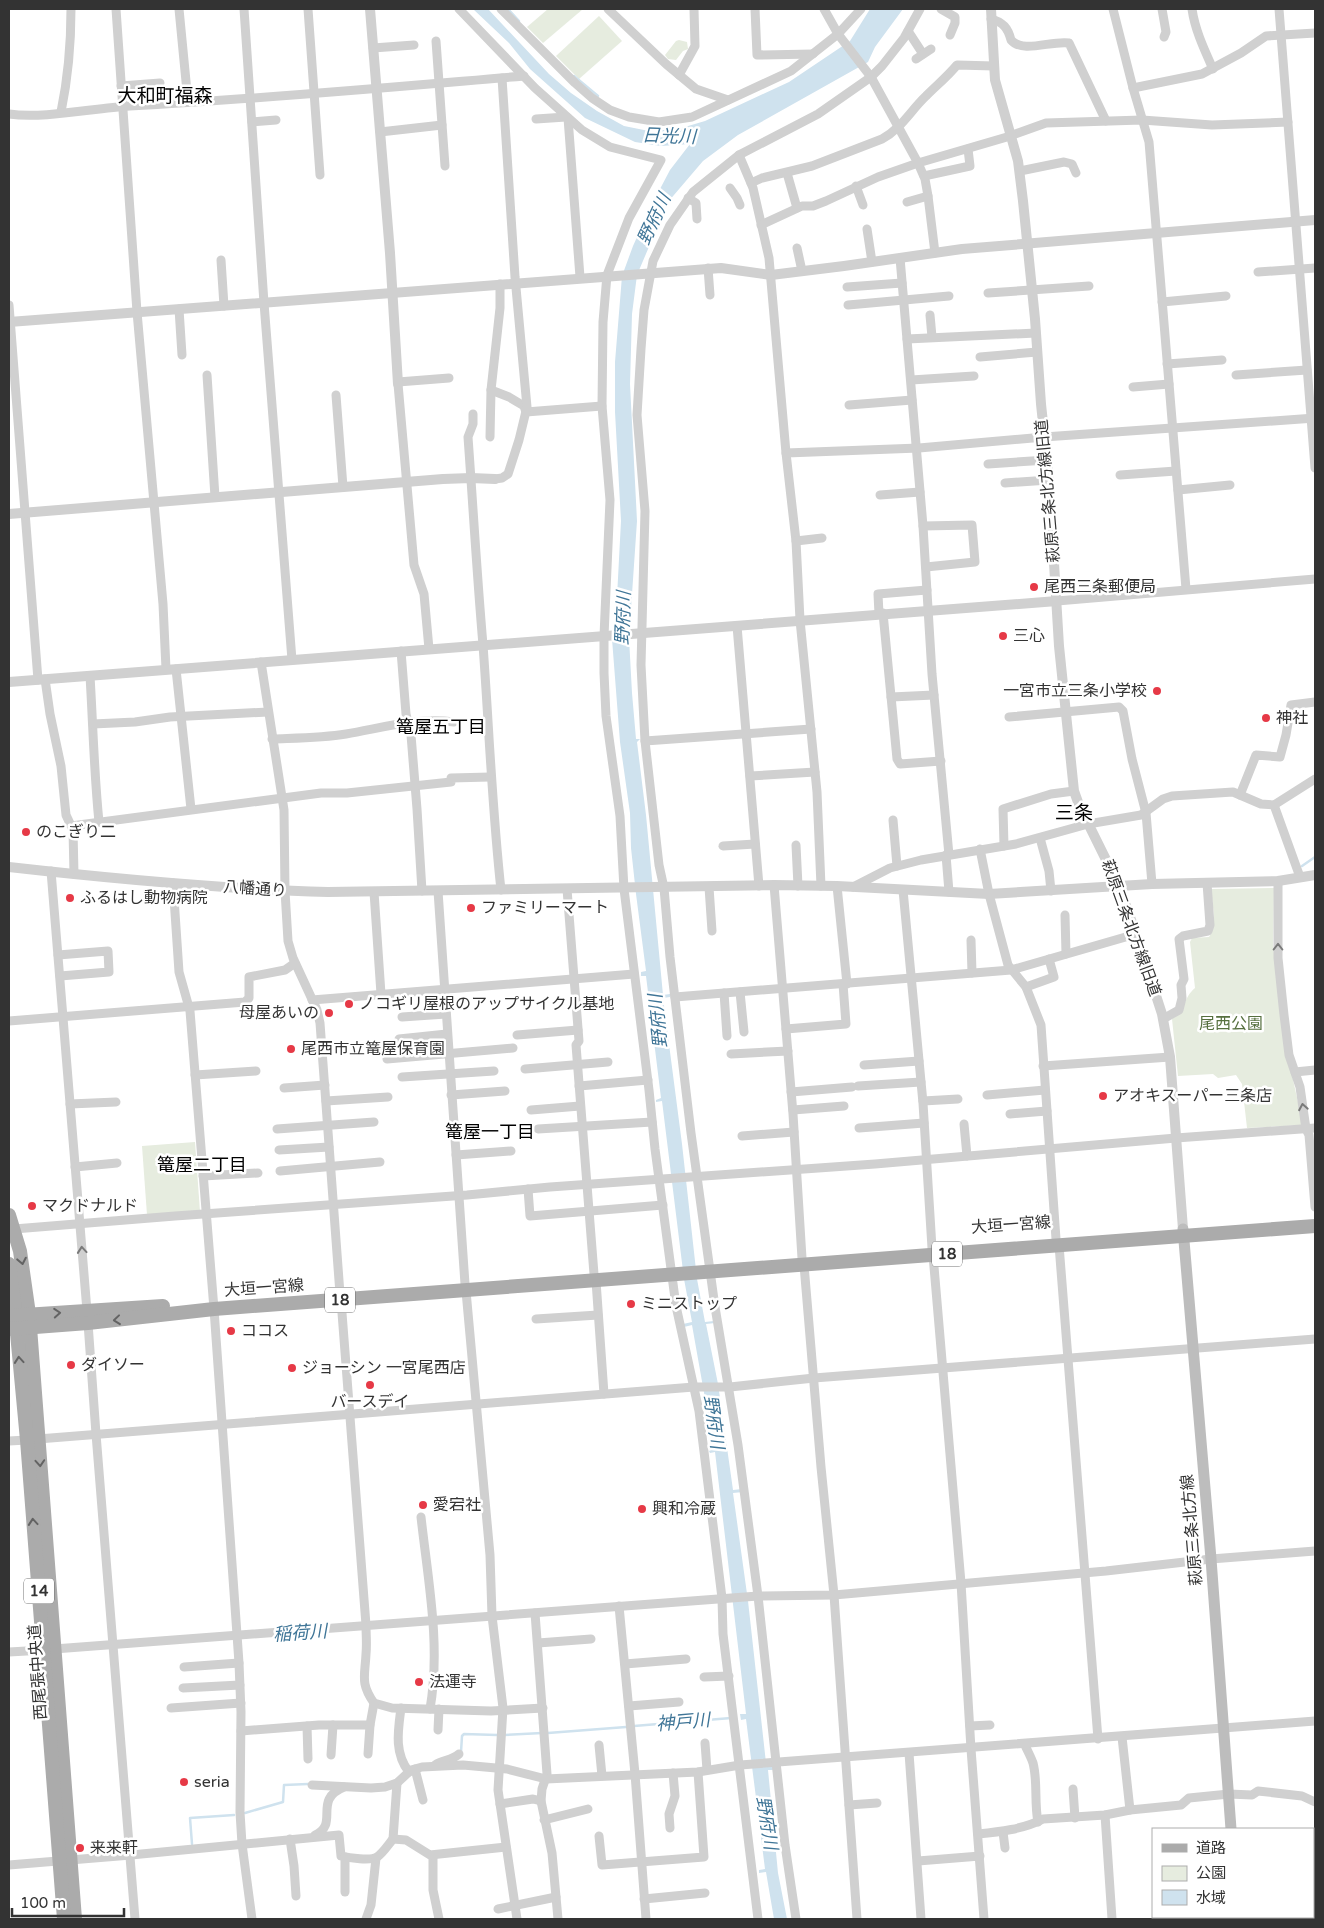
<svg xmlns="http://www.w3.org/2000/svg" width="1324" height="1928" viewBox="0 0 1324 1928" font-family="'Varela Round','Noto Sans JP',sans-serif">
  <rect width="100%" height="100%" fill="#fff"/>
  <!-- green -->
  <g fill="#e6ecdf">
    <path d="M548 9H583L543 43 527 27Z"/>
    <path d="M599 16 622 41 579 79 556 56Z"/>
    <path d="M679 40 687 42 688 49 683 51 676 60 668 59 665 55 676 41Z"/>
    <path d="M1274 888 1273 946 1290 1066 1303 1125 1247 1128 1242 1084 1236 1075 1218 1078 1213 1074 1178 1076 1172 1019C1186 1010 1183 998 1195 988L1190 942 1192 938 1209 937C1218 924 1212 905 1211 889Z"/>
    <path d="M195 1142 200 1212 147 1215 142 1146Z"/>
  </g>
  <!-- water -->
  <path fill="#cfe2ee" d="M473 9H488L549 74 571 93 597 111 624 126 649 131 678 129 705 121 789 82 850 41 870 9H903L875 47 868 62 738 135 703 161 668 202 637 275 632 314 630 384 637 521 629 638 632 693 636 739H640L637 742 646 815 663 995 670 994V997L663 998 682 1144 697 1279 705 1322 714 1321 715 1323 706 1324 718 1384 733 1490 742 1489 743 1492 733 1493 748 1601 766 1763 773 1767V1770H768L778 1873 787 1919H774L766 1872 759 1873V1870L765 1869 746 1719 741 1720 740 1714H746L715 1452 710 1453 709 1451 714 1449 692 1325 684 1327 683 1324 692 1322 684 1279 662 1101 656 1102V1100L661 1098 646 976H641V972L646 971 636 894 631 848 630 813 620 742 612 639 617 597 621 521 615 412V362L622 276 633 246 651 206 670 170 690 144 661 146 635 142 585 118 530 69 509 43Z"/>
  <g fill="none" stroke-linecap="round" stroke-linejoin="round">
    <!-- stream -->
    <g stroke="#cfe2ee" stroke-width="2.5">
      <path d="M508 9 519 21"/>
      <path d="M574 76 598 96"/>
      <path d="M1302 866 1315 857"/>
      <path d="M634 1726 731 1718"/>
      <path d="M548 1733 626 1727"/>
      <path d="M504 1735 542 1733"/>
      <path d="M461 1752 462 1736 464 1734 497 1735"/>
      <path d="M245 1813 283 1802 284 1785 308 1784"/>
      <path d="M192 1844 190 1818 234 1815"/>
    </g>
    <!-- minor -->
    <g stroke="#d0d0d0" stroke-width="9">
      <path d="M116 9 137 312 163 604 166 669"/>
      <path d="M179 9 188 102"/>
      <path d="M244 9 264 303 292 660"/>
      <path d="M308 9 320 175"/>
      <path d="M459 9 535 88 582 130 610 147 661 160 629 218 607 275 603 322 602 406 610 500 604 636V673L606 716 620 816 624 889 649 1090 655 1149 676 1306 699 1411 722 1598 723 1634 758 1919"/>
      <path d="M501 9 575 83 592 98 610 110 629 117 659 122 692 117 791 71 838 34 861 9"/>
      <path d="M608 9 666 64 696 89 728 100"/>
      <path d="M755 9 757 55 813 54"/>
      <path d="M824 9 838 34 871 77 918 163 925 179 928 196 935 253"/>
      <path d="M941 9 955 17V23L950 35"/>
      <path d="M1113 9 1133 88 1149 142 1186 589"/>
      <path d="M1162 9 1166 32 1164 37"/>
      <path d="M1192 9C1195 30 1204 49 1213 69"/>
      <path d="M1279 9 1315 468"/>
      <path d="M991 19C1003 22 1008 28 1011 40 1023 54 1052 40 1069 43L1106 121"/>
      <path d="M908 31 923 54"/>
      <path d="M436 41 445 166"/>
      <path d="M373 48 414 45"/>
      <path d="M916 59 931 49"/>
      <path d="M679 75 695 46 694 9"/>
      <path d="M121 86 160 83"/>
      <path d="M1133 88 1202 74 1241 53 1266 36 1315 33"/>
      <path d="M61 112C68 78 71 44 71 9"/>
      <path d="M9 114C44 119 93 108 130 106 261 99 393 87 524 76"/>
      <path d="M568 118 580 277"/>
      <path d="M536 119 566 117"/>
      <path d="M252 122 276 120"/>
      <path d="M380 132 442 125"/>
      <path d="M739 155 753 188 769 258 786 453 796 541 800 620 817 792 821 886"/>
      <path d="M1020 171 1064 162 1072 164 1076 173"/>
      <path d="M787 173 797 208"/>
      <path d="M924 176 970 166 968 149"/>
      <path d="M751 183 762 178 812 166 882 139C901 129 911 110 926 96 937 85 947 77 957 65L994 66"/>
      <path d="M856 186 863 205"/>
      <path d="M730 188 737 198 740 205"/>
      <path d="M688 198 696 203 697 219"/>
      <path d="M907 202 928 196"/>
      <path d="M761 225 802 206H813L826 201 878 177 918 163 1007 137 1046 123 1142 120 1212 125 1288 122"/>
      <path d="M867 229 872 262"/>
      <path d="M797 248 802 271"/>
      <path d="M900 258 923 526 932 674 949 855"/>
      <path d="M221 260 224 306"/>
      <path d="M708 268 710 295"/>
      <path d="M1258 272 1315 268"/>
      <path d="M847 287 902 283"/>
      <path d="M988 293 1089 286"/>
      <path d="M1162 302 1226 296"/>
      <path d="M9 305 38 680"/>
      <path d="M848 305 949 296"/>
      <path d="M179 309 182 355"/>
      <path d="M930 315 932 337"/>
      <path d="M907 339 1036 333"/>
      <path d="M980 357 1037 352"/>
      <path d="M1167 364 1222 360"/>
      <path d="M207 375 215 497"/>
      <path d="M1236 375 1307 370"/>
      <path d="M911 380 974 376"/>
      <path d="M398 382 449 378"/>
      <path d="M398 384 414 565 424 594 429 649"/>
      <path d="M1133 387 1169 384"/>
      <path d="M491 390 509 397 524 406 526 412 602 406"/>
      <path d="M336 395 343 487"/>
      <path d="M849 405 912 400"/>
      <path d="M473 414V424L468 437C473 506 477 576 483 645 489 727 492 808 501 890"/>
      <path d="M490 437 491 390 500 308V284"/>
      <path d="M786 453 919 448 1044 437 1315 418"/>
      <path d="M988 464 1047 460"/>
      <path d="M1120 475 1176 471"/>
      <path d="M495 479 502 478 508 474 519 440 527 407 515 277 502 78"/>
      <path d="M1005 483 1049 480"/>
      <path d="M1178 490 1230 485"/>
      <path d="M880 495 920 492"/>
      <path d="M923 526 972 525 975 562 926 567"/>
      <path d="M796 541 822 538"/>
      <path d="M1057 601 1315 579"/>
      <path d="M883 613 897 759 900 764 941 761"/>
      <path d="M879 614 878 594 927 590"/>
      <path d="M737 626 759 886"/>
      <path d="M401 651 406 714 411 735 417 809 422 891"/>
      <path d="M261 662 284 810 285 891 288 941 293 958 317 1010 320 1023 340 1294"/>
      <path d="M176 669 191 809"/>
      <path d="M90 676C93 725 94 773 99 822"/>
      <path d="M45 679 50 714 61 766 66 815 73 830 74 874"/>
      <path d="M891 697 934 695"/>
      <path d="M1009 717 1119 707 1123 711 1132 759 1146 813 1152 884"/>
      <path d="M93 724 135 722 170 717 268 712"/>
      <path d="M272 739C297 738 322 738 346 734 382 728 418 717 454 722"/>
      <path d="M645 741 811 729"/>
      <path d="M750 776 815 772"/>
      <path d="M1240 795 1256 755 1280 757 1286 735 1291 705 1315 702"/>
      <path d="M1274 805 1300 877"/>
      <path d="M893 820 897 866"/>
      <path d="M71 826 321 793H347L451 782V778L490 777"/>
      <path d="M1040 838 1049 871 1051 891"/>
      <path d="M796 845 798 886"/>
      <path d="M723 846 755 844"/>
      <path d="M1004 846 1003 809 1051 794 1074 791"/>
      <path d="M980 849 989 894 1008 965 1026 987 1041 1025 1056 1239"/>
      <path d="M946 855 949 892"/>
      <path d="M51 871 87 1311"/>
      <path d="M1278 881V958L1284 1015 1289 1055 1300 1087 1306 1129 1309 1135 1315 1207"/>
      <path d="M173 883 179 972 190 1011 214 1309 239 1663 241 1712 240 1812 242 1844 252 1919"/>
      <path d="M774 885 793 1114 802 1258"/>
      <path d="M837 886 847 984"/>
      <path d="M709 887 712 931"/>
      <path d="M853 887 890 868 921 860 1016 844 1088 824 1141 815 1163 799 1172 796 1233 792 1261 804 1274 805 1315 779"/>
      <path d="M567 889 579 1041 576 1045 594 1274"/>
      <path d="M903 890 923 1103 932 1248"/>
      <path d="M438 891 465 1284"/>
      <path d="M374 892 381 994"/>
      <path d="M1065 915 1066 954"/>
      <path d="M971 940 972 973"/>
      <path d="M58 955 108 951 109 972 60 976"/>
      <path d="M1026 987 1054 977 1049 959"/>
      <path d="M740 992 744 1032"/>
      <path d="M724 993 727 1036"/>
      <path d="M675 997 1011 970 1136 934"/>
      <path d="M312 1000 634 974"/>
      <path d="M402 1017 446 1014"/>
      <path d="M1163 1019 1179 1010 1182 998 1181 985 1184 979 1179 939 1183 936 1208 931 1210 925 1207 883"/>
      <path d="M9 1021 245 1002 249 998V977L285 970 295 963"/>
      <path d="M786 1029 846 1024 843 984"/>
      <path d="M517 1035 578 1030"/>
      <path d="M399 1039 447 1034"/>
      <path d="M731 1054 788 1051"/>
      <path d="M387 1059 513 1048"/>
      <path d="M864 1065 919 1061"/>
      <path d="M1043 1066 1170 1057"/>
      <path d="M525 1069 608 1062"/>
      <path d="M1295 1072 1315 1070"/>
      <path d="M195 1075 256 1071"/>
      <path d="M402 1077 494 1071"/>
      <path d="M579 1086 648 1080"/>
      <path d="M858 1086 921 1082"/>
      <path d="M284 1088 325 1085"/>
      <path d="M791 1092 852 1087"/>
      <path d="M451 1095 505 1091"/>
      <path d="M987 1095 1045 1090"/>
      <path d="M326 1101 388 1097"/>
      <path d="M923 1101 958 1099"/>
      <path d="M70 1104 116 1102"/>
      <path d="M531 1110 580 1106"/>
      <path d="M793 1110 844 1106"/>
      <path d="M1010 1114 1047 1111"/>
      <path d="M964 1124 967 1156"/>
      <path d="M859 1128 924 1123"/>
      <path d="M277 1129 374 1122"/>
      <path d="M538 1129 652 1122"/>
      <path d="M742 1136 794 1132"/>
      <path d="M279 1150 329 1147"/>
      <path d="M456 1155 511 1151"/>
      <path d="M75 1167 117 1163"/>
      <path d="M280 1171 380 1162"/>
      <path d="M203 1176 258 1173"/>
      <path d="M528 1189 530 1216 663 1205"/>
      <path d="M14 1229 175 1216 467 1195 550 1187 875 1164 1176 1138 1315 1128"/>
      <path d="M1059 1245 1098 1739"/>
      <path d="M933 1255 961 1583 971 1749 984 1919"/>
      <path d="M804 1265 821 1467 834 1595 857 1919"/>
      <path d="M596 1281 604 1394"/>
      <path d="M466 1291 490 1555 492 1616 503 1708 498 1790 517 1919"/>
      <path d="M341 1300 366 1625C366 1635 367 1644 366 1654 365 1676 360 1683 374 1703L392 1708 491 1711 543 1708"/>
      <path d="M536 1319 598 1315"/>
      <path d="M88 1323 96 1434 135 1919"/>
      <path d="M38 1439 694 1387H730L814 1378 1315 1339"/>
      <path d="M9 1441 27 1440"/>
      <path d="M421 1517C428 1580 441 1646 430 1709"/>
      <path d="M619 1606 635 1774 646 1919"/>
      <path d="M535 1613 547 1774 542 1789 541 1801 552 1853 558 1919"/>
      <path d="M538 1643 591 1639"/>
      <path d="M54 1649 758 1596 834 1595 1106 1571 1211 1559 1315 1551"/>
      <path d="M9 1652 44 1650"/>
      <path d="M625 1664 686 1659"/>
      <path d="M184 1667 239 1663"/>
      <path d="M704 1677 729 1676"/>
      <path d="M183 1688 240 1685"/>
      <path d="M629 1706 679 1702"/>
      <path d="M171 1708 241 1703"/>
      <path d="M401 1708C398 1731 394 1753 409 1772"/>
      <path d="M307 1726 308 1759"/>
      <path d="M970 1726 990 1725"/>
      <path d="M438 1730 439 1709"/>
      <path d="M241 1731 319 1725H370"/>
      <path d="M705 1743 707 1770"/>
      <path d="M599 1745 602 1776"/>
      <path d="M1025 1745C1027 1750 1031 1757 1033 1763 1038 1782 1034 1802 1038 1822"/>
      <path d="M909 1753 921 1919"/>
      <path d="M368 1754 370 1725 374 1703"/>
      <path d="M331 1755 333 1725"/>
      <path d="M435 1765C443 1760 453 1760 459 1754"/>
      <path d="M415 1769 423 1800"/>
      <path d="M312 1785 371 1788 385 1787 397 1783 411 1770 422 1767 463 1765 507 1769 546 1779 698 1772 740 1765 1315 1721"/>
      <path d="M1073 1789 1075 1818"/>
      <path d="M500 1804 533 1799 541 1801"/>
      <path d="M849 1805 877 1803"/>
      <path d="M1130 1810 1181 1805 1189 1798 1229 1794 1252 1795 1258 1791 1302 1796 1315 1802"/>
      <path d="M1105 1815 1112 1919"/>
      <path d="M544 1820 588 1809"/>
      <path d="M670 1828 669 1814 675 1796 673 1773"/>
      <path d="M1003 1832 1005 1848"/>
      <path d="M978 1834C999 1832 1024 1829 1043 1819L1105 1815 1130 1810 1122 1737"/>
      <path d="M315 1835C340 1824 312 1800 344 1787"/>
      <path d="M599 1836 602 1865 704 1857 698 1772"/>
      <path d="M290 1839 294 1866 296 1896"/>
      <path d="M393 1839 397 1783"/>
      <path d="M433 1856V1890L439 1919"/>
      <path d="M918 1861 980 1856"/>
      <path d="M9 1865 131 1855 339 1835 341 1856C349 1858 371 1861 377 1857 383 1853 388 1845 393 1839L406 1840 430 1855 506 1847"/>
      <path d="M345 1892V1857"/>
      <path d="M644 1899 705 1893"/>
      <path d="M498 1909 556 1897"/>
      <path d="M366 1919 371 1905 376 1858"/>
      <path d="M796 1919 785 1845 758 1596 738 1445 715 1307 691 1133 670 957 664 888 659 865 645 741 641 665 645 511 637 415 641 349 644 310 653 261 670 225 693 192 739 155 818 114 871 77 882 66 904 38 920 9"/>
    </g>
    <!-- tertiary -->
    <g stroke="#d0d0d0" stroke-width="10">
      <path d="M370 9 390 253 398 384"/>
      <path d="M991 9 995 80 1018 161 1023 201 1035 319 1041 404 1049 480 1059 646 1074 791 1079 805 1119 886 1136 934 1162 1014 1170 1057 1183 1229"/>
      <path d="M9 322 721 268 771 275 844 266 962 249 1315 220"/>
      <path d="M9 514 443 479 471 478 495 479"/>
      <path d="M9 682 1057 601"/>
      <path d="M9 867C115 879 222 889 328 892L774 885 837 886 989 894 1152 884 1278 881 1315 875"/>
    </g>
    <!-- secondary -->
    <g stroke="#bdbdbd" stroke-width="11">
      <path d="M1183 1229 1211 1559 1231 1829"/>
      <path d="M1238 1917V1919"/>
    </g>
    <!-- primary -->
    <g stroke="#ababab" stroke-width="14">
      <path d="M9 1215 20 1251 29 1314 75 1919"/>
      <path d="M9 1264 14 1301 27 1440 64 1919"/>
      <path d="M9 1316 163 1306"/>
      <path d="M9 1329 88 1323 214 1309 1315 1226"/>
    </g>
  </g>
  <!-- one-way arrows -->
  <defs><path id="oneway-chevron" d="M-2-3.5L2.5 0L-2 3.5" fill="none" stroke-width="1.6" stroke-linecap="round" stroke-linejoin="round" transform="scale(1.25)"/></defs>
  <g stroke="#7a7a7a">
    <use href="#oneway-chevron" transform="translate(1278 947) rotate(-90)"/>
    <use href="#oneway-chevron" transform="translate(1303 1107) rotate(-100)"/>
    <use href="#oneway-chevron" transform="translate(82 1250) rotate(-95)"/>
  </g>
  <g stroke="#636363">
    <use href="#oneway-chevron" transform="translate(22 1261) rotate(79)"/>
    <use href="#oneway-chevron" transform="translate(57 1313) rotate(-4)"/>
    <use href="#oneway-chevron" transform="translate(117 1320) rotate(174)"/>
    <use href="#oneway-chevron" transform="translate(19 1360) rotate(-95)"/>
    <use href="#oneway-chevron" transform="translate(40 1463) rotate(86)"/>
    <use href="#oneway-chevron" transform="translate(33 1522) rotate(-95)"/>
  </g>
  <!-- markers -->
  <g fill="#e63946" stroke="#fff" stroke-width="2">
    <circle cx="1034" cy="587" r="5"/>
    <circle cx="1003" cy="636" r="5"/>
    <circle cx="1157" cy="691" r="5"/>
    <circle cx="1266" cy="718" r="5"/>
    <circle cx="26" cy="832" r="5"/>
    <circle cx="70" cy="898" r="5"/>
    <circle cx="471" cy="908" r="5"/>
    <circle cx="349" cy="1004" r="5"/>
    <circle cx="329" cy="1013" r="5"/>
    <circle cx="291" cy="1049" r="5"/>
    <circle cx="1103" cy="1096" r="5"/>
    <circle cx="32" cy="1206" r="5"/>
    <circle cx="631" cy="1304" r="5"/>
    <circle cx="231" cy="1331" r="5"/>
    <circle cx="71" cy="1365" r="5"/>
    <circle cx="292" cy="1368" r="5"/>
    <circle cx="370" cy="1385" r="5"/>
    <circle cx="423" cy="1505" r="5"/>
    <circle cx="642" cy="1509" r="5"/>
    <circle cx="419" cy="1682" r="5"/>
    <circle cx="184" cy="1782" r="5"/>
    <circle cx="80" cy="1848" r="5"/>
  </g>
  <g text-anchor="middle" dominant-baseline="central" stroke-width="5" stroke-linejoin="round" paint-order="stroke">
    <!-- shield labels -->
    <g fill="#fff" stroke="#707070" stroke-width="1">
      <rect x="932" y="1241.5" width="30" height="25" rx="4"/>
      <rect x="325" y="1287.5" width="30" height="25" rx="4"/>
      <rect x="24" y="1578.5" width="30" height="25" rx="4"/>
    </g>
    <g font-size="15" font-weight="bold" fill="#333">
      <text x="947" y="1254">18</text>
      <text x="340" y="1300">18</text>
      <text x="39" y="1591">14</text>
    </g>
    <!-- street labels -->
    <g font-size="16" fill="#333" stroke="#fff">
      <text transform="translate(1048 491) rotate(-95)">萩原三条北方線旧道</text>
      <text transform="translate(255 889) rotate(4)">八幡通り</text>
      <text transform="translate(1131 928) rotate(70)">萩原三条北方線旧道</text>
      <text transform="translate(1011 1225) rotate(-4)">大垣一宮線</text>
      <text transform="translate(264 1288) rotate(-4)">大垣一宮線</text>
      <text transform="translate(1192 1530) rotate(-95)">萩原三条北方線</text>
      <text transform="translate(38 1672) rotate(-94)">西尾張中央道</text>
    </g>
    <!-- poi labels -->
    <g font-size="16" fill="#333" stroke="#fff" text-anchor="start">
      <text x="1044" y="587">尾西三条郵便局</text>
      <text x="1013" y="636">三心</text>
      <text x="1147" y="691" text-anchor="end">一宮市立三条小学校</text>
      <text x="1276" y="718">神社</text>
      <text x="36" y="832">のこぎり二</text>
      <text x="80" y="898">ふるはし動物病院</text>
      <text x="481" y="908">ファミリーマート</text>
      <text x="359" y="1004">ノコギリ屋根のアップサイクル基地</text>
      <text x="319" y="1013" text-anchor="end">母屋あいの</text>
      <text x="301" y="1049">尾西市立篭屋保育園</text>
      <text x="1113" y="1096">アオキスーパー三条店</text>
      <text x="42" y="1206">マクドナルド</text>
      <text x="641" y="1304">ミニストップ</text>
      <text x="241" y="1331">ココス</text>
      <text x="81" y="1365">ダイソー</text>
      <text x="302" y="1368">ジョーシン 一宮尾西店</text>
      <text x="370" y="1402" text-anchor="middle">バースデイ</text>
      <text x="433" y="1505">愛宕社</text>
      <text x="652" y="1509">興和冷蔵</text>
      <text x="429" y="1682">法運寺</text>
      <text x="194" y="1782">seria</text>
      <text x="90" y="1848">来来軒</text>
    </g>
    <!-- park labels -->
    <g font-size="16" fill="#56703f" stroke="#fff">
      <text x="1231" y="1024">尾西公園</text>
    </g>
    <!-- water labels -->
    <g font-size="18" font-style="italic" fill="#3f7597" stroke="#fff">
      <text transform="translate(669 136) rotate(2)">日光川</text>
      <text transform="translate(654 219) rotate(-65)">野府川</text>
      <text transform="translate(623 618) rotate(-88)">野府川</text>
      <text transform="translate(658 1021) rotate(-96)">野府川</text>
      <text transform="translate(714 1422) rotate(82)">野府川</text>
      <text transform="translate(300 1633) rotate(-4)">稲荷川</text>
      <text transform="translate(683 1722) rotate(-5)">神戸川</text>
      <text transform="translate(767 1823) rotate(81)">野府川</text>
    </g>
    <!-- neighbourhood labels -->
    <g font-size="18" fill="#000" stroke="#fff">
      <text x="441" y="727">篭屋五丁目</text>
      <text x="490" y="1132">篭屋一丁目</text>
      <text x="202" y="1165">篭屋二丁目</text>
    </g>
    <!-- quarter labels -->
    <g font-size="19" fill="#000" stroke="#fff">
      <text x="165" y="96">大和町福森</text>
      <text x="1074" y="813">三条</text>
    </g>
  </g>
  <!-- border -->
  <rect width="1324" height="1928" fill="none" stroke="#333333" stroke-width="20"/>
  <!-- legend -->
  <rect x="1152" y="1828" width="162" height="90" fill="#ffffff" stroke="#adadad"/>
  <rect x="1162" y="1844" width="25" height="8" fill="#ababab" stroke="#adadad"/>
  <text x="1196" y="1853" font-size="15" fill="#333333">道路</text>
  <rect x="1162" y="1866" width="25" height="15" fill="#e6ecdf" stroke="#adadad"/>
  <text x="1196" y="1878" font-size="15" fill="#333333">公園</text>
  <rect x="1162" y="1890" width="25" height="15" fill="#cfe2ee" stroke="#adadad"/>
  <text x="1196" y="1903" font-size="15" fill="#333333">水域</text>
  <!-- scale -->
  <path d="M12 1908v8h112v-8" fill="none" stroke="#333333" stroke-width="2.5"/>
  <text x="20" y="1908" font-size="15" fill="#333333" stroke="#ffffff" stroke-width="4" paint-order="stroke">100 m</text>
</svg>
